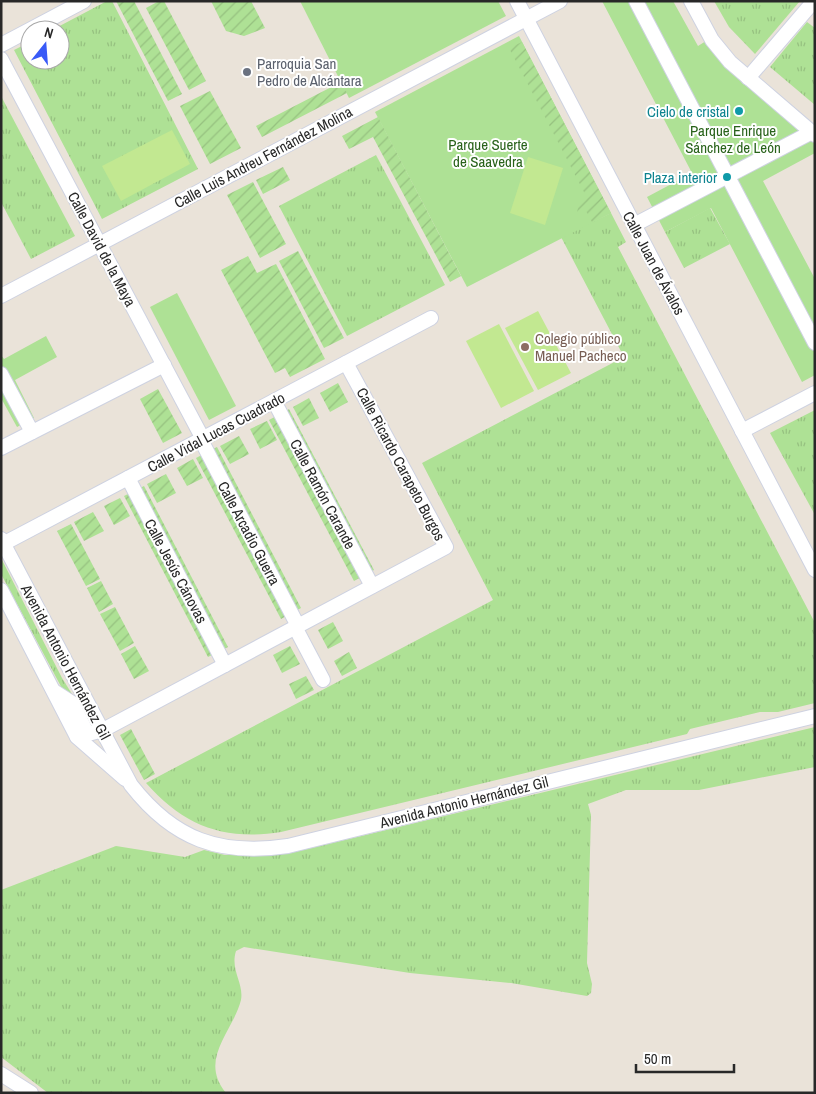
<svg xmlns="http://www.w3.org/2000/svg" width="816" height="1094" viewBox="0 0 816 1094" font-family="'Archivo Narrow',sans-serif">
  <defs>
    <pattern id="grass-tufts" width="24" height="20" patternUnits="userSpaceOnUse" patternTransform="scale(1.25)"><rect width="24" height="20" fill="#aee195"/><path d="M3 7l-1-3M5 7V3M7 7l1-3M15 17l-1-3M17 17v-4M19 17l1-3" fill="none" stroke="#96c180"/></pattern>
    <pattern id="garden-furrows" width="10" height="10" patternUnits="userSpaceOnUse" patternTransform="scale(1.25)"><rect width="10" height="10" fill="#aee195"/><path d="M-1 1l2-2M0 10L10 0M9 11l2-2" fill="none" stroke="#96c180"/></pattern>
  </defs>
  <rect width="100%" height="100%" fill="#eae3d9"/>
  <!-- grass -->
  <g fill="url(#grass-tufts)">
    <path d="M107 1H112L198 169 102 219 14 50 30 42V60H60V30H52Z"/>
    <path d="M714 1H800L755 54 729 27Z"/>
    <path d="M807 22 815 28V105L770 67Z"/>
    <path d="M1 96 75 236 31 259 1 202Z"/>
    <path d="M376 155 445 285 347 336 279 206Z"/>
    <path d="M710 208 730 244 684 268 665 232Z"/>
    <path d="M611 213 626 242 618 247 815 623V703L778 712H760L690 729 687 734 281 832C224 841 184 826 146 783L493 600 422 463 624 357 561 237Z"/>
    <path d="M815 410V515L770 433Z"/>
    <path d="M1 558 62 678 77 702 65 694 1 574Z"/>
    <path d="M815 727V767L699 790H626L588 804 591 815 587 963 592 984 591 993 587 996 511 983 410 973 244 947 236 951C230 970 244 983 241 1000 233 1032 198 1059 226 1093H48L1 1057V890L116 846 185 857 204 850 225 855 286 854Z"/>
  </g>
  <!-- park -->
  <g fill="#aee195">
    <path d="M300 1H498L506 16 349 98Z"/>
    <path d="M602 1H673L698 46 706 41 747 84 815 142V153L763 181 815 279V375L802 382 711 208 665 232 647 197 692 173Z"/>
    <path d="M519 36 611 213 467 287 375 112Z"/>
    <path d="M177 293 236 406 209 420 150 307Z"/>
    <path d="M46 336 57 357 15 380 34 418 17 427 1 398V355L4 359Z"/>
  </g>
  <!-- garden -->
  <g fill="url(#garden-furrows)">
    <path d="M116 1H134L182 94 168 101Z"/>
    <path d="M159 1H164L206 81 189 90 146 8Z"/>
    <path d="M211 1H251L265 28 244 36 226 31Z"/>
    <path d="M522 42 611 213 592 222 586 211 578 215 577 212 581 196 585 194 509 48Z"/>
    <path d="M341 82 347 93 262 137 256 126Z"/>
    <path d="M210 91 241 148 210 164 180 106Z"/>
    <path d="M378 117 461 276 450 282 373 137 349 149 342 136Z"/>
    <path d="M283 167 290 180 263 194 256 180Z"/>
    <path d="M253 182 286 244 260 258 227 195Z"/>
    <path d="M298 251 344 338 324 348 279 261Z"/>
    <path d="M248 256 257 273 276 264 325 359 290 377 285 368 275 373 221 270Z"/>
    <path d="M338 383 348 402 330 412 320 393Z"/>
    <path d="M158 389 182 433 163 443 140 399Z"/>
    <path d="M309 398 319 418 303 426 293 407Z"/>
    <path d="M289 409 374 570 354 581 269 420Z"/>
    <path d="M267 421 277 440 260 449 250 429Z"/>
    <path d="M239 436 249 454 230 464 220 446Z"/>
    <path d="M217 447 301 608 281 619 196 458Z"/>
    <path d="M193 459 203 478 187 486 177 468Z"/>
    <path d="M166 474 176 493 157 503 147 484Z"/>
    <path d="M144 486 228 647 208 657 124 496Z"/>
    <path d="M120 498 130 516 114 525 104 506Z"/>
    <path d="M93 512 104 531 84 541 74 522Z"/>
    <path d="M71 524 100 579 86 586 57 531Z"/>
    <path d="M101 581 113 604 99 612 87 588Z"/>
    <path d="M115 607 134 643 120 651 100 614Z"/>
    <path d="M333 622 343 641 328 649 318 630Z"/>
    <path d="M135 646 149 671 134 679 121 654Z"/>
    <path d="M290 646 300 664 282 673 273 655Z"/>
    <path d="M349 652 357 668 342 676 334 661Z"/>
    <path d="M306 676 314 690 296 699 289 684Z"/>
    <path d="M131 729 155 774 144 780 120 735Z"/>
  </g>
  <!-- pitch -->
  <g fill="#c2e891">
    <path d="M172 130 190 164 121 201 102 166Z"/>
    <path d="M528 157 563 168 545 225 510 213Z"/>
    <path d="M538 311 571 373 538 390 505 328Z"/>
    <path d="M499 324 534 391 501 408 466 341Z"/>
  </g>
  <g fill="none" stroke-linecap="round" stroke-linejoin="round">
    <defs>
      <g id="street">
        <path d="M517 1 815 570"/>
        <path d="M636 1 815 343"/>
        <path d="M691 1 712 40 730 62 815 135"/>
        <path d="M1 45 84 1"/>
        <path d="M1 59 203 439"/>
        <path d="M748 78 814 1"/>
        <path d="M634 225 812 132"/>
        <path d="M1 296 560 1"/>
        <path d="M1 374 32 432"/>
        <path d="M274 401 372 586"/>
        <path d="M742 431 815 393"/>
        <path d="M201 440 298 626"/>
        <path d="M1 448 164 365"/>
        <path d="M128 478 225 665"/>
        <path d="M1 539 131 785C174 840 220 856 288 846L815 716"/>
        <path d="M1 545 431 318"/>
        <path d="M1 590 77 737 125 779"/>
        <path d="M295 627 323 680"/>
        <path d="M55 692 72 703 87 733"/>
        <path d="M77 737 103 730 446 547 346 363"/>
        <path d="M1 1074 31 1093"/>
      </g>
    </defs>
    <!-- street casing -->
    <use href="#street" stroke="#ced2e1" stroke-width="16"/>
    <!-- street -->
    <use href="#street" stroke="#fff" stroke-width="14"/>
  </g>
  <!-- markers -->
  <circle fill="#6b7280" stroke="#fff" stroke-width="2" cx="247" cy="72" r="5"/>
  <g fill="#0f9aa8" stroke="#fff" stroke-width="2">
    <circle cx="739" cy="111" r="5"/>
    <circle cx="727" cy="177" r="5"/>
  </g>
  <circle fill="#8d6e63" stroke="#fff" stroke-width="2" cx="525" cy="347" r="5"/>
  <g text-anchor="middle" dominant-baseline="central" stroke-width="4" stroke-linejoin="round" paint-order="stroke">
    <!-- worship labels -->
    <g font-size="15" fill="#5b616d" stroke="#fff" text-anchor="start">
      <text x="257" y="63">Parroquia San<tspan x="257" dy="17">Pedro de Alcántara</tspan></text>
    </g>
    <!-- culture labels -->
    <g font-size="15" fill="#0d838f" stroke="#fff" text-anchor="end">
      <text x="729" y="111">Cielo de cristal</text>
      <text x="717" y="177">Plaza interior</text>
    </g>
    <!-- park labels -->
    <g font-size="15" fill="#28621a" stroke="#fff">
      <text x="733" y="130">Parque Enrique<tspan x="733" dy="17">Sánchez de León</tspan></text>
      <text x="488" y="144">Parque Suerte<tspan x="488" dy="17">de Saavedra</tspan></text>
    </g>
    <!-- street labels -->
    <g font-size="15" fill="#282828" stroke="#fff">
      <text transform="translate(263 157) rotate(-28)">Calle Luis Andreu Fernández Molina</text>
      <text transform="translate(102 249) rotate(62)">Calle David de la Maya</text>
      <text transform="translate(654 263) rotate(62)">Calle Juan de Ávalos</text>
      <text transform="translate(216 432) rotate(-28)">Calle Vidal Lucas Cuadrado</text>
      <text transform="translate(401 464) rotate(62)">Calle Ricardo Carapeto Burgos</text>
      <text transform="translate(323 494) rotate(62)">Calle Ramón Carande</text>
      <text transform="translate(249 533) rotate(62)">Calle Arcadio Guerra</text>
      <text transform="translate(176 571) rotate(62)">Calle Jesús Cánovas</text>
      <text transform="translate(66 662) rotate(62)">Avenida Antonio Hernández Gil</text>
      <text transform="translate(464 802) rotate(-14)">Avenida Antonio Hernández Gil</text>
    </g>
    <!-- education labels -->
    <g font-size="15" fill="#785e54" stroke="#fff" text-anchor="start">
      <text x="535" y="338">Colegio público<tspan x="535" dy="17">Manuel Pacheco</tspan></text>
    </g>
  </g>
  <!-- border -->
  <rect width="816" height="1094" fill="none" stroke="#282828" stroke-width="5"/>
  <!-- north arrow -->
  <g transform="translate(45 45) rotate(17)"><circle r="24" fill="#ffffff" stroke="#a9a9a9"/>
  <path d="M0-4L9 19L0 12L-9 19Z" fill="#395af7"/>
  <text y="-8" font-size="14" font-weight="bold" text-anchor="middle" fill="#282828">N</text>
  </g>
  <!-- scale -->
  <path d="M636 1064v8h98v-8" fill="none" stroke="#282828" stroke-width="2.5"/>
  <text x="644" y="1064" font-size="15" fill="#282828" stroke="#ffffff" stroke-width="4" paint-order="stroke">50 m</text>
</svg>
